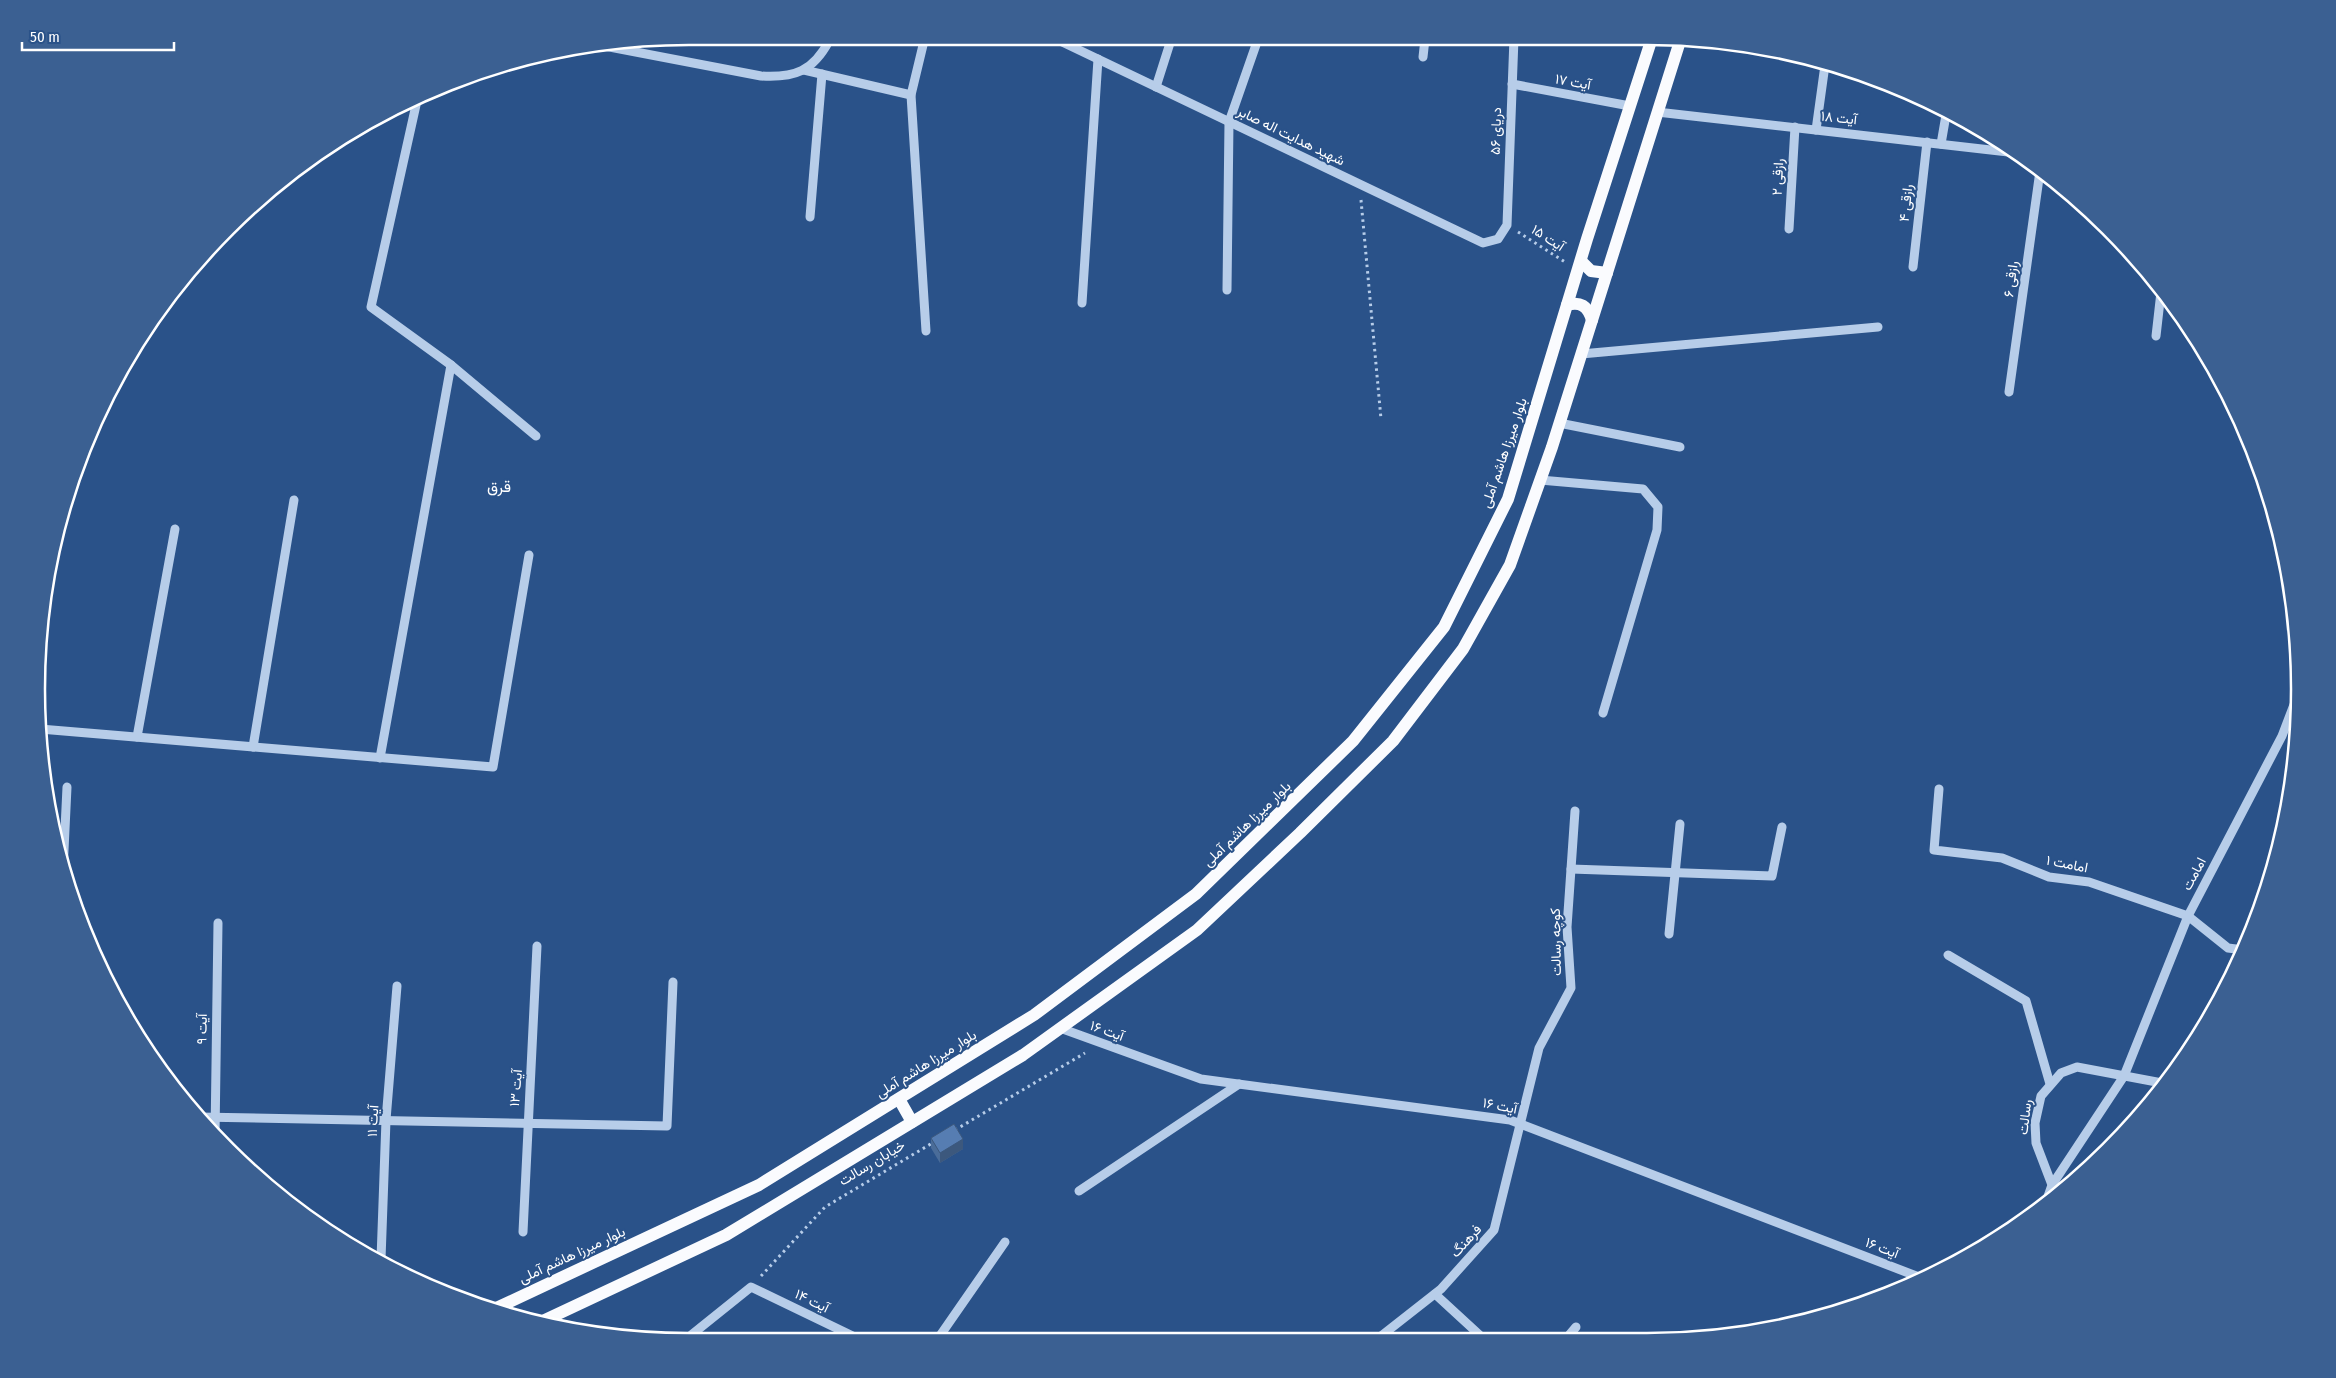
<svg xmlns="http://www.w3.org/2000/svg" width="2336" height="1378" viewBox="0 0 2336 1378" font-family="'Fira Sans Condensed',Vazirmatn,sans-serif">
  <rect width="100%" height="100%" fill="#2a5289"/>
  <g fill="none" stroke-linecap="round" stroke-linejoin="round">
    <!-- path -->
    <g stroke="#b7cde9" stroke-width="3" stroke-dasharray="2.5 4" stroke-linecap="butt">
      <path d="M1361 200 1381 419"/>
      <path d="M1518 232 1565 262"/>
      <path d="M955 1130 1085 1053"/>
      <path d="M761 1276 825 1207 934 1142"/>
    </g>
    <!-- minor -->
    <g stroke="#b7cde9" stroke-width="9">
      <path d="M1058 40 1483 243 1498 239 1507 225 1514 38"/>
      <path d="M924 41 911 95 926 331"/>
      <path d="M594 44 761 76C795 78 813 71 829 41"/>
      <path d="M1423 57 1425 39"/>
      <path d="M804 70 911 95"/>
      <path d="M1512 84 1630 106"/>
      <path d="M1156 87 1171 40"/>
      <path d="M1657 112 2017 153"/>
      <path d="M1816 130 1825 65"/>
      <path d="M1941 144 1946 115"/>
      <path d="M810 217 822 74"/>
      <path d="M1789 229 1795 127"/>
      <path d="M1913 267 1927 142"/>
      <path d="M1227 290 1229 122 1258 39"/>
      <path d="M1082 303 1098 59"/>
      <path d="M2156 336 2161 292"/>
      <path d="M1581 354 1878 327"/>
      <path d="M451 365 536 436"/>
      <path d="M2009 392 2040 171"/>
      <path d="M1559 423 1680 447"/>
      <path d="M1540 480 1643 489 1658 507 1657 530 1603 713"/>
      <path d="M40 729 493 767 529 555"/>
      <path d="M137 737 175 529"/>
      <path d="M253 747 294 500"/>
      <path d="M380 758 451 365 371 307 418 96"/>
      <path d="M1939 789 1934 850 2002 858 2049 877 2089 882 2188 916 2228 948 2244 950"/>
      <path d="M1571 869 1772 876 1782 827"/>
      <path d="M63 871 67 787"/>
      <path d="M1669 934 1680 824"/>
      <path d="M1948 955 2026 1001 2050 1084"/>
      <path d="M1060 1028 1201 1079 1510 1120 1919 1277"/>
      <path d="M198 1117 667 1126 673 982"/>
      <path d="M215 1136 218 923"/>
      <path d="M2065 1189 2052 1185 2124 1076 2188 916 2282 736 2300 689"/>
      <path d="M1079 1191 1239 1084"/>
      <path d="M2046 1202 2052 1185 2036 1143 2035 1123 2041 1096 2061 1073 2077 1067 2162 1083"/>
      <path d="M523 1232 537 946"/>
      <path d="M381 1259 386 1120 397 986"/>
      <path d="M1435 1294 1485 1340"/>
      <path d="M685 1340 751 1287 861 1340"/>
      <path d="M937 1340 1005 1242"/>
      <path d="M1376 1340 1441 1289 1494 1230 1539 1048 1571 988 1567 927 1575 811"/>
      <path d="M1565 1340 1576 1327"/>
    </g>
    <!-- major -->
    <g stroke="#fafbfe" stroke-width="12">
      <path d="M1581 261 1591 271 1607 273"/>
      <path d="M1567 305C1580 301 1588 306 1592 320"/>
      <path d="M899 1099 912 1122"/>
      <path d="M492 1310 759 1185 1034 1015 1196 894 1353 741 1444 627 1508 499 1587 239 1652 38"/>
      <path d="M545 1320 726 1235 1023 1055 1197 930 1300 833 1393 741 1463 649 1510 565 1552 447 1681 38"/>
    </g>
  </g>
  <!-- wall -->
  <path fill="#4a6c99" d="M931 1138 963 1149 940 1163 931 1148Z"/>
  <!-- shaded-wall -->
  <path fill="#3c587d" d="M963 1139V1149L940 1163V1153Z"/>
  <!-- building -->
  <path fill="#567db2" stroke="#3c587d" d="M954 1124 963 1139 940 1153 931 1138Z"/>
  <g text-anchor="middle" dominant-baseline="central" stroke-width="4" stroke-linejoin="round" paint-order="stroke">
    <!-- street labels -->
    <g font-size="14" fill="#fff" stroke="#2a5289">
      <text transform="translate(1573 82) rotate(10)">آیت ۱۷</text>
      <text transform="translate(1839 118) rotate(6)">آیت ۱۸</text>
      <text transform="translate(1496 131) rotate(-88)">دریای ۵۶</text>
      <text transform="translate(1291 136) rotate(26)">شهید هدایت اله صابر</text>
      <text transform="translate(1778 177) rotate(-87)">رازقی ۲</text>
      <text transform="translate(1906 203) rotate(-84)">رازقی ۴</text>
      <text transform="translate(1548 238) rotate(33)">آیت ۱۵</text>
      <text transform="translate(2011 279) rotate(-82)">رازقی ۶</text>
      <text transform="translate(1504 453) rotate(-71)">بلوار میرزا هاشم آملی</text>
      <text transform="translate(1247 824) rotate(-44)">بلوار میرزا هاشم آملی</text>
      <text transform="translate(2067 864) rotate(11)">امامت ۱</text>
      <text transform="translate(2194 874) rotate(-62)">امامت</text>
      <text transform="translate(1556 942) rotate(-91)">کوچه رسالت</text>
      <text transform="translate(202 1029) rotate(-89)">آیت ۹</text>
      <text transform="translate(1107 1031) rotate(20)">آیت ۱۶</text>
      <text transform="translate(926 1064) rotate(-32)">بلوار میرزا هاشم آملی</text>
      <text transform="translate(516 1088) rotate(-85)">آیت ۱۳</text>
      <text transform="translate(1500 1106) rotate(11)">آیت ۱۶</text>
      <text transform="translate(2025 1117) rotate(-83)">رسالت</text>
      <text transform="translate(373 1121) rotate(-87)">آیت ۱۱</text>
      <text transform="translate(872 1163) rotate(-31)">خیابان رسالت</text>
      <text transform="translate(1466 1241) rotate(-48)">فرهنگ</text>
      <text transform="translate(1882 1248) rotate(21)">آیت ۱۶</text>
      <text transform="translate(572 1255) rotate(-25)">بلوار میرزا هاشم آملی</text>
      <text transform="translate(812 1301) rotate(26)">آيت ۱۴</text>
    </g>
    <!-- quarter labels -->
    <g font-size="16" fill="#fff" stroke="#2a5289">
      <text x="499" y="486">قرق</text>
    </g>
  </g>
  <!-- crop -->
  <path d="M0 0H2336V1378H0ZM689 45H1647A644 644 0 0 1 2291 689V689A644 644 0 0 1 1647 1333H689A644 644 0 0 1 45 689V689A644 644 0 0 1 689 45Z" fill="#3b6092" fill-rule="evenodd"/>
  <path fill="none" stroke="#fff" stroke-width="2.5" d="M689 45H1647A644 644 0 0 1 2291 689V689A644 644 0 0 1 1647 1333H689A644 644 0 0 1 45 689V689A644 644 0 0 1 689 45Z"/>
  <!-- scale -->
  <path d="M22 42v8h152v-8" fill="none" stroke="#ffffff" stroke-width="2.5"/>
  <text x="30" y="42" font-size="15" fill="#ffffff" stroke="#2a5289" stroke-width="4" paint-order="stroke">50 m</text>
</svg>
